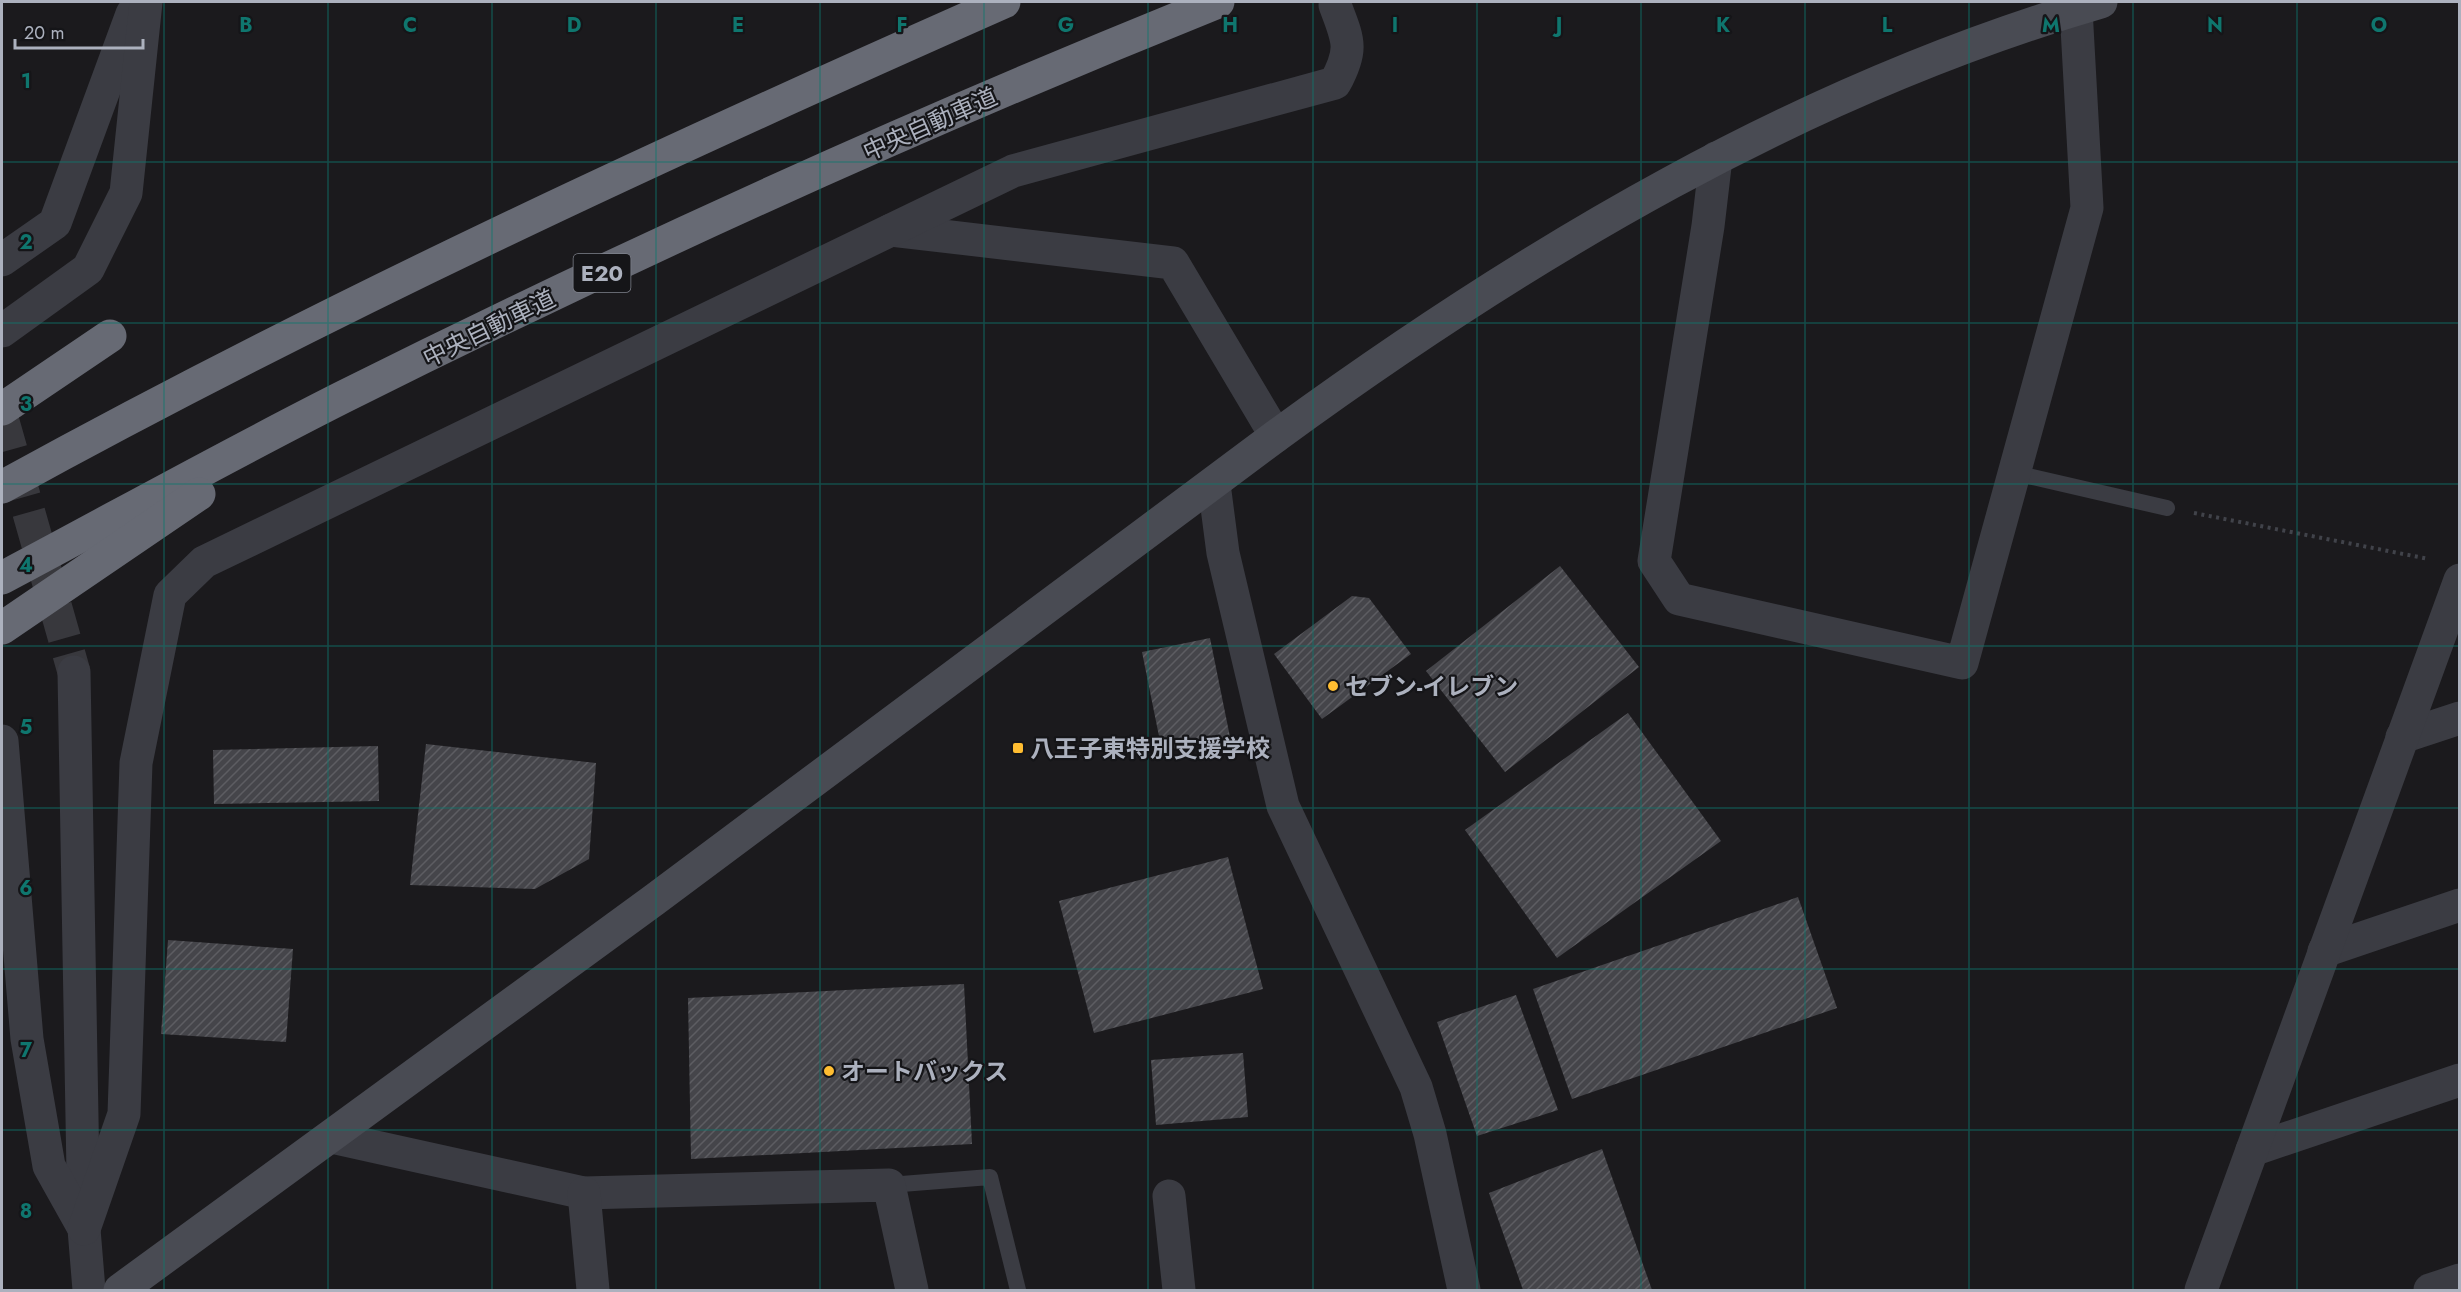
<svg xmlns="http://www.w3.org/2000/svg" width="2461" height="1292" viewBox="0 0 2461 1292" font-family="Jost,'Noto Sans JP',sans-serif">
  <defs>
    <pattern id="building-hatch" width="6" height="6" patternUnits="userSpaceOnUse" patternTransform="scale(1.5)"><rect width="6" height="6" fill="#45454a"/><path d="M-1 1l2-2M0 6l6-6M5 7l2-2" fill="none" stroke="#5d5d62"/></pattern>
  </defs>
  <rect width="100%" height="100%" fill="#1b1a1d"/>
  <!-- building -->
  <g fill="url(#building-hatch)">
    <path d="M1560 566 1639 667 1505 772 1426 671Z"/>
    <path d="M1352 596 1369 598 1411 654 1322 719 1274 654Z"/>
    <path d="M1210 638 1230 737 1162 751 1142 652Z"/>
    <path d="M1628 713 1721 841 1557 958 1465 830Z"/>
    <path d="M426 744 596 763 589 859 535 889 410 885Z"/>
    <path d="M378 746 379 801 214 804 213 750Z"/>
    <path d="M1228 857 1263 989 1094 1033 1059 901Z"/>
    <path d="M1798 897 1837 1008 1572 1099 1533 989Z"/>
    <path d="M168 940 293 949 286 1042 161 1034Z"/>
    <path d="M964 984 972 1144 691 1159 688 998Z"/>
    <path d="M1516 995 1558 1110 1477 1136 1437 1022Z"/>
    <path d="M1243 1053 1248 1117 1156 1125 1151 1060Z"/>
    <path d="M1602 1149 1652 1290H1523L1489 1193Z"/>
  </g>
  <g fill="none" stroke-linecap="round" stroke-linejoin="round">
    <!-- secondary-tunnel -->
    <path stroke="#38383d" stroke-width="33" stroke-dasharray="33 16" stroke-linecap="butt" d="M2 418 74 672"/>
    <!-- path -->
    <path stroke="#41434a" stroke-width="4" stroke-dasharray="3 4.5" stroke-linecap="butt" d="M2194 513 2429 559"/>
    <!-- lane -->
    <g stroke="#3b3c43" stroke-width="16">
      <path d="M2015 473 2167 508"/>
      <path d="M889 1185 990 1177 1018 1290"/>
    </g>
    <!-- street -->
    <g stroke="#3b3c43" stroke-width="33">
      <path d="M1716 158 1708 226 1654 561 1679 599 1962 663 2087 208 2076 9"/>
      <path d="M891 230 1173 263 1276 436"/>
      <path d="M2 260 55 223 132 14"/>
      <path d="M2 331 88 269 126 193 146 2"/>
      <path d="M1214 484 1223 553 1283 806 1416 1087 1430 1134 1464 1290"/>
      <path d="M74 672 84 1229 89 1290"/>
      <path d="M2402 737 2460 718"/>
      <path d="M2 741 27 1039 49 1166 82 1225"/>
      <path d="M2324 951 2460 905"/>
      <path d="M331 1137 584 1193 889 1185 912 1290"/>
      <path d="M2252 1150 2460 1080"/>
      <path d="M584 1193 593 1290"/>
      <path d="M1169 1196 1179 1290"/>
      <path d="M84 1229 124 1114 136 763 170 595 204 562 1013 171 1335 83C1354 48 1348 40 1335 5"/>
      <path d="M2201 1290 2460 580"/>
      <path d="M2430 1290 2460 1280"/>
    </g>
    <!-- secondary -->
    <path stroke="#494b53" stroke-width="33" d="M120 1290 654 900 1276 436C1528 252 1800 90 2101 2"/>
    <!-- highway -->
    <g stroke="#676a74" stroke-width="33">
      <path d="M2 409 110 336"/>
      <path d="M2 487C327 308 665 152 1004 2"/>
      <path d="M2 578C115 518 228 455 343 397 629 254 922 121 1218 2"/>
      <path d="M2 628 199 494"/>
    </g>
  </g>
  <!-- grid -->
  <path fill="none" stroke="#0f766e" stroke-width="1.5" stroke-opacity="0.55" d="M164 2V1290M328 2V1290M492 2V1290M656 2V1290M820 2V1290M984 2V1290M1148 2V1290M1313 2V1290M1477 2V1290M1641 2V1290M1805 2V1290M1969 2V1290M2133 2V1290M2297 2V1290M2 162H2460M2 323H2460M2 484H2460M2 646H2460M2 808H2460M2 969H2460M2 1130H2460"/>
  <!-- markers -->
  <g fill="#ffbd31" stroke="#151518" stroke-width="2">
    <circle cx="1333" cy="686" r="6"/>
    <rect x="1012" y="742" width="12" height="12" rx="3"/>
    <circle cx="829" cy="1071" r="6"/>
  </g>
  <g text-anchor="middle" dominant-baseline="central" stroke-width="4.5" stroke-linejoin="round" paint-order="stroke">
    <!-- shield labels -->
    <rect fill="#151518" stroke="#7f828c" stroke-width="1.5" x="573.5" y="254" width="57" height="38" rx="4.5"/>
    <g font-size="22" font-weight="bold" fill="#acb1be">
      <text x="602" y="273">E20</text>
    </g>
    <!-- street labels -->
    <g font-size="24" fill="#acb1be" stroke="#151518">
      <text transform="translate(930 124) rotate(-24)">中央自動車道</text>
      <text transform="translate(489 328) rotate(-26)">中央自動車道</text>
    </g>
    <!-- poi labels -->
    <g font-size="24" font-weight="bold" fill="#acb1be" stroke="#151518" text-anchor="start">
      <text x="1345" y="686">セブン-イレブン</text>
      <text x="1030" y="748">八王子東特別支援学校</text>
      <text x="841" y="1071">オートバックス</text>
    </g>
  </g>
  <g font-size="20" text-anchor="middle" font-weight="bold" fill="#0f766e" stroke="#151518" stroke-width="4.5" stroke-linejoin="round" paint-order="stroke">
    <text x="246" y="32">B</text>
    <text x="410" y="32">C</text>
    <text x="574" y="32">D</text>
    <text x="738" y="32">E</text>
    <text x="902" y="32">F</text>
    <text x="1066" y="32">G</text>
    <text x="1230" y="32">H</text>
    <text x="1395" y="32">I</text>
    <text x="1559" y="32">J</text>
    <text x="1723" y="32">K</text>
    <text x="1887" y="32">L</text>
    <text x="2051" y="32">M</text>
    <text x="2215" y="32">N</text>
    <text x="2379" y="32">O</text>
    <text x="26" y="88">1</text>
    <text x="26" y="249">2</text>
    <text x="26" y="411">3</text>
    <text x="26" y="572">4</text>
    <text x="26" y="734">5</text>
    <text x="26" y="895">6</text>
    <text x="26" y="1057">7</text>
    <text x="26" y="1218">8</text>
  </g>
  <!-- border -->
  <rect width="2461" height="1292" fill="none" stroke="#acb1be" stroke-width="6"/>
  <!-- scale -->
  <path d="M15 39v9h128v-9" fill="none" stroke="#acb1be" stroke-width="3"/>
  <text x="24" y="39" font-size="18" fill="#acb1be" stroke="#151518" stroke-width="4.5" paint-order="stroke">20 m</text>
</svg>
